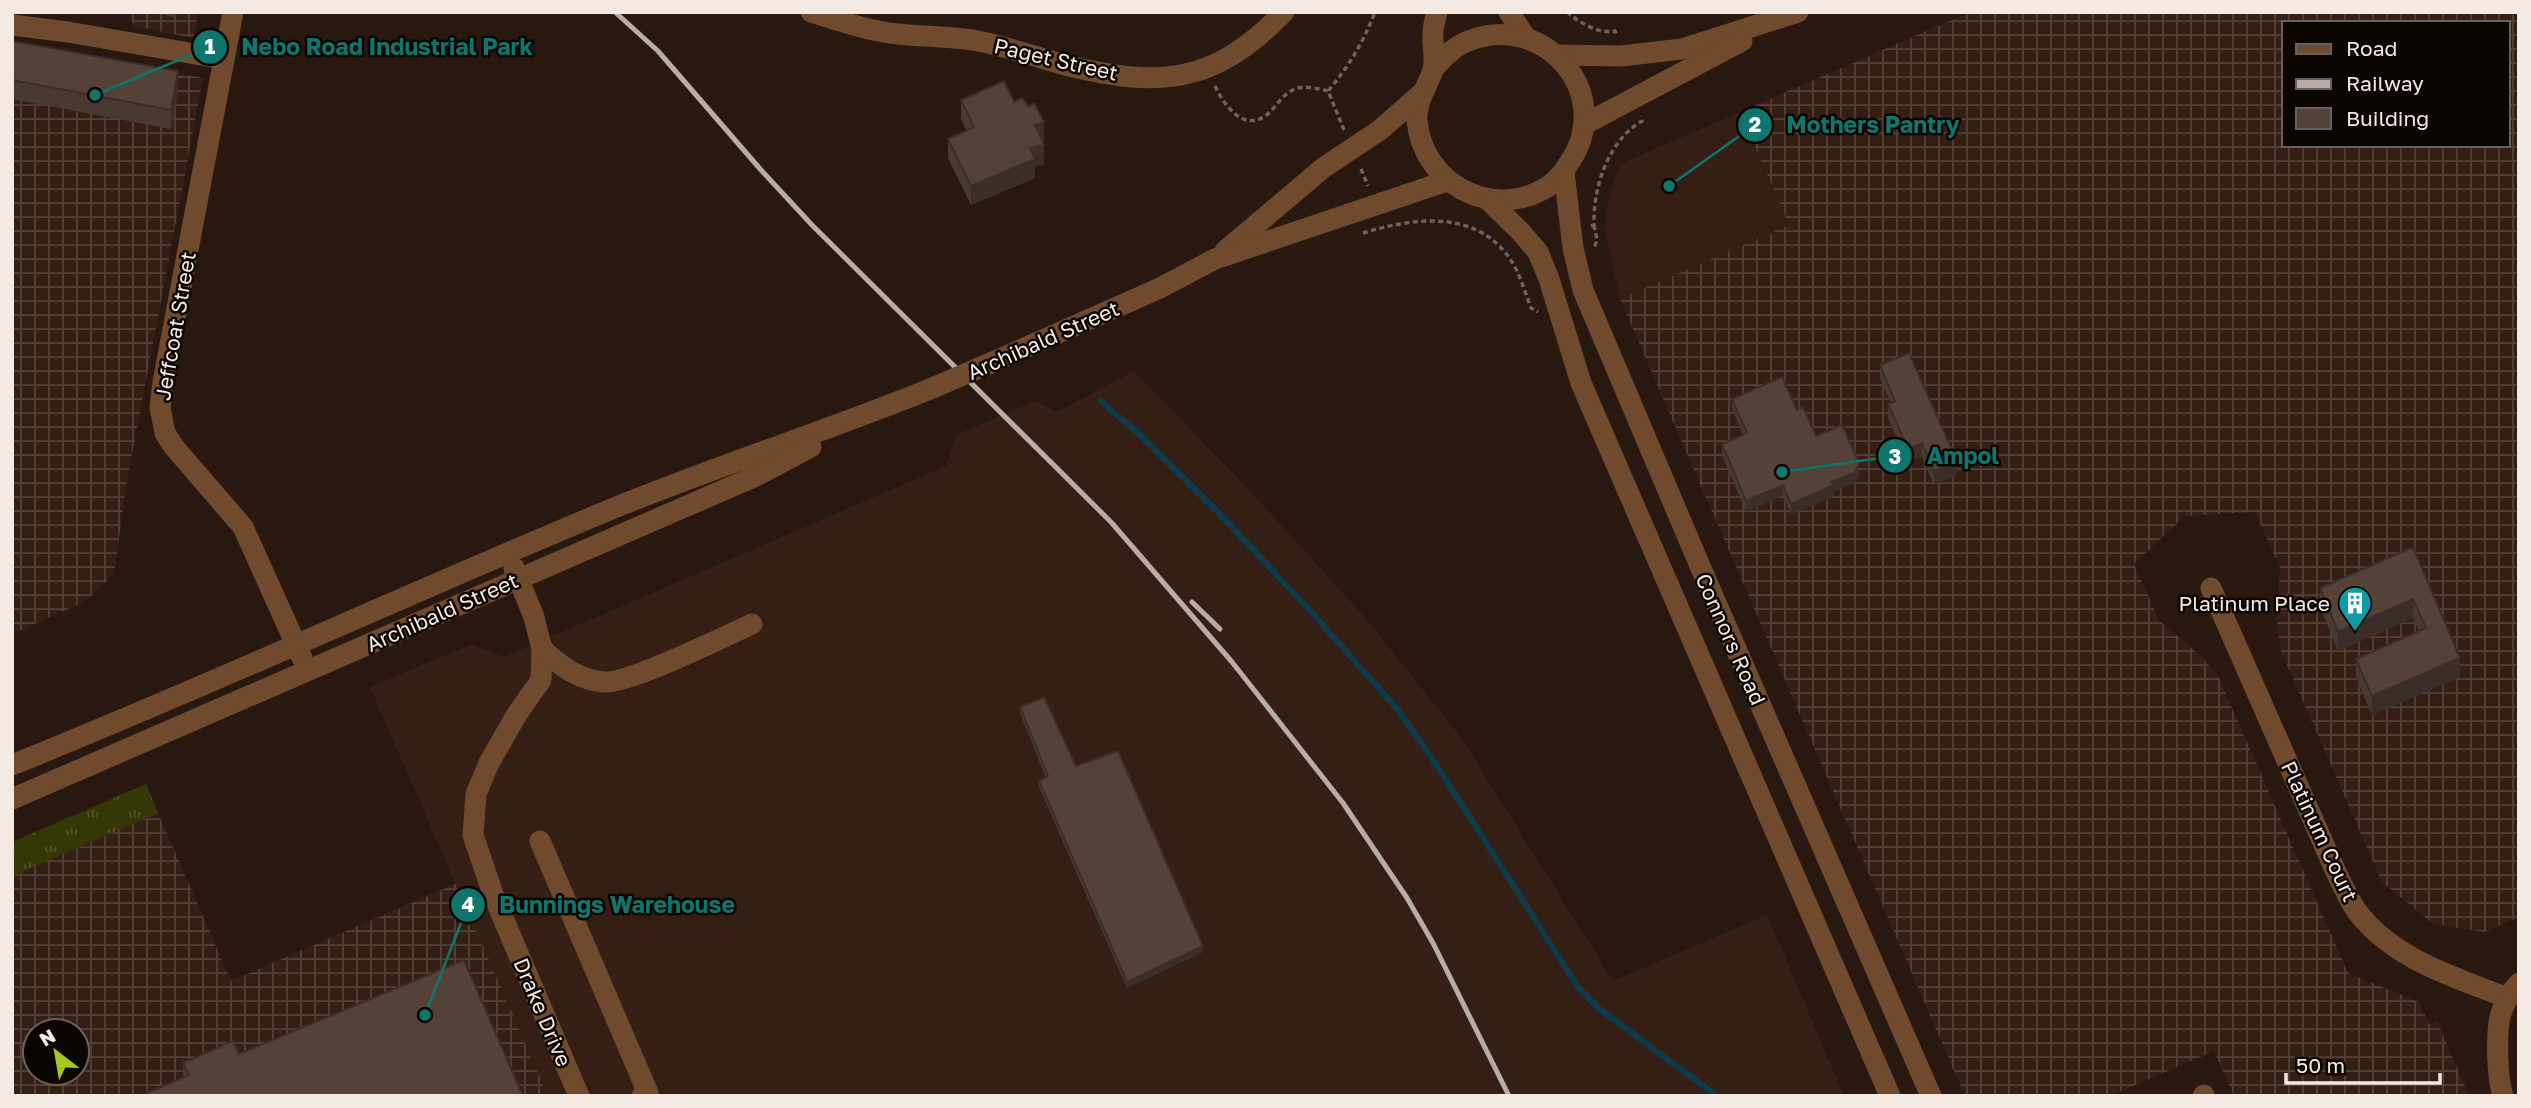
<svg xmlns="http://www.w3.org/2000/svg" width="2531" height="1108" viewBox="0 0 2531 1108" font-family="'Golos Text',sans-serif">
  <defs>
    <pattern id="industrial-grid" width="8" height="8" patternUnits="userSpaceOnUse" patternTransform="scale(1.75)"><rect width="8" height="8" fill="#351f14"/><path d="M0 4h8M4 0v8" fill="none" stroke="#534036"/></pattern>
    <pattern id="grass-tufts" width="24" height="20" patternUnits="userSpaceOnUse" patternTransform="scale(1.75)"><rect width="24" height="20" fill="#353707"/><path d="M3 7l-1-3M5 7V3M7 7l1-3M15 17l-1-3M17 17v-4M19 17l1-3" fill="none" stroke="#53542b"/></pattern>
  </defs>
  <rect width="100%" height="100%" fill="#281810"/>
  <!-- built -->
  <g fill="#351f14" fill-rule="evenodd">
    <path d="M1740 112 1789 225 1620 299 1605 229 1610 192 1620 164Z"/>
    <path d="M1134 371 1252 493 1364 616 1460 736 1613 981 1767 915 1844 1096H12V876L158 813 231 981 455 883 370 687 472 644 504 657 946 466 956 435 1035 401 1057 412ZM35 1031H77V1073H35Z"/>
  </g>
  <!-- industrial -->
  <g fill="url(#industrial-grid)" fill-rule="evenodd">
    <path d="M129 12H198L193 38 134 26Z"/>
    <path d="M1970 12H2519V917L2484 932 2433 924 2382 882 2281 651 2277 625 2280 568 2255 512 2185 516 2134 564 2159 620 2203 658 2219 678 2348 973 2419 1002 2429 1024 2437 1021 2469 1096H2234L2214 1051 2110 1096H1965L1620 299 1789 225 1740 112ZM2284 23H2508V145H2284Z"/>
    <path d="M40 47 203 78 126 486 114 574 84 602 12 634V48Z"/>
    <path d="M158 813 231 981 456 884 548 1096H12V876ZM35 1031H77V1073H35Z"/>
  </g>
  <!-- grass -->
  <path fill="url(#grass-tufts)" d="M146 784 158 813 12 876V842Z"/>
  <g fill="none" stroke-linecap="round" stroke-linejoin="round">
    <!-- stream -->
    <path stroke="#0d3b4a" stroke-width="6" d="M1101 401 1140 435 1216 510 1306 606 1398 710 1432 758 1578 987 1597 1007 1717 1096"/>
    <!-- path -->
    <g stroke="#70615a" stroke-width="3.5" stroke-dasharray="5 3.5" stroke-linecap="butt">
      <path d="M1567 12C1580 23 1598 34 1615 31L1617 35"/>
      <path d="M1215 86C1225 107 1246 135 1270 112 1278 104 1284 93 1295 89 1306 85 1318 89 1328 91"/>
      <path d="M1344 130 1328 91C1349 66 1363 43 1375 12"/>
      <path d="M1361 169 1368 186"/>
      <path d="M1594 225 1597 240 1594 248"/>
      <path d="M1591 226 1594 225C1593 187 1608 141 1642 121L1641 116"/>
      <path d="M1363 233C1415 217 1479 209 1512 262 1521 276 1525 293 1531 308L1538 312"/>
    </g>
    <!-- minor -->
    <g stroke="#704a2c" stroke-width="21">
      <path d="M233 12 163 382 160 407 165 433 174 447 243 527 302 658"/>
      <path d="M811 12C839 21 869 31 898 34 925 37 951 36 978 41 1008 47 1036 57 1065 65 1160 88 1213 85 1284 12"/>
      <path d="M1509 12 1526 38"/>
      <path d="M12 25 68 32 224 59"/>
      <path d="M1557 55 1621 56 1682 49 1798 12"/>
      <path d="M1433 69C1444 57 1455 45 1471 40 1545 13 1614 93 1571 160 1564 172 1554 184 1542 190 1487 219 1422 181 1417 120 1416 101 1427 88 1433 70 1436 59 1432 45 1433 33 1433 26 1435 19 1437 12"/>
      <path d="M1585 124 1742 41"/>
      <path d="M1564 172 1573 248 1583 290 1700 566 1931 1096"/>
      <path d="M1488 200 1520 231 1538 252 1549 279 1581 383 1890 1096"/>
      <path d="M1225 251 1323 168 1380 130 1421 94"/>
      <path d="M993 362 1160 288 1215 259 1447 181"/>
      <path d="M514 568 534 617 542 649 541 680 517 714 489 763 476 794 473 835 494 897 579 1096"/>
      <path d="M2211 588 2336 872C2342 884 2348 898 2356 910 2392 959 2454 977 2508 998"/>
      <path d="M542 649C560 666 579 680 604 682 629 684 723 637 752 624"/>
      <path d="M12 765C211 685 405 595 602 513 712 467 825 432 935 387"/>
      <path d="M12 799 756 476 811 447"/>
      <path d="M540 841 648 1093 642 1096"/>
      <path d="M2203 1096 2204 1095"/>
      <path d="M2503 1096C2497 1078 2496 1036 2500 1017 2503 1005 2511 992 2519 983"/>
    </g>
    <!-- rail -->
    <g stroke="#b9aca6" stroke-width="5">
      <path d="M615 12 658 51 761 170 812 225 1111 522 1232 662 1343 803 1407 898 1433 943 1509 1096"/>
      <path d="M1192 602 1220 629"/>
    </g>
    <!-- minor-bridge -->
    <path stroke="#704a2c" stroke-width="21" d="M935 387 993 362"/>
  </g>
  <!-- wall -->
  <g fill="#483931">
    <path d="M154 12H174L173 17Z"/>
    <path d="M12 41 178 91 171 129 12 99Z"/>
    <path d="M961 100 1014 102 1044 141V164L1035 166V178L971 205 948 158V139L966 130 961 119Z"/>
    <path d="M1880 365 1957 475 1934 485 1922 457 1908 463 1888 418V404L1891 403 1880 379Z"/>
    <path d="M1732 399 1797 410 1816 436 1859 474 1856 482 1834 492V496L1791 514 1783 495 1746 512 1722 455V444L1743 435 1732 409Z"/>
    <path d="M2413 547 2460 677 2372 715 2356 678V659L2419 631 2413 618 2338 651 2320 607V588Z"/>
    <path d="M1020 707 1076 766 1203 952 1127 988 1039 787V781L1046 778 1020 713Z"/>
    <path d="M239 1054 183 1078V1063Z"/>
  </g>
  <!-- shaded-wall -->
  <g fill="#3b2e28">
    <path d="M178 71V91L171 129V110Z"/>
    <path d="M1044 122V141L1035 144V125Z"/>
    <path d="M1044 145V164L1035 166V178L971 205V186L1030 148Z"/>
    <path d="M1922 443V457L1908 463V449Z"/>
    <path d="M1957 461V475L1934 485V471Z"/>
    <path d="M1859 463V474L1856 482 1834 492V496L1791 514V504L1832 482Z"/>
    <path d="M1783 485V495L1746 512V501Z"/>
    <path d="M2413 599V618L2338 651V632Z"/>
    <path d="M2460 658V677L2372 715V696Z"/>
    <path d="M1203 946V952L1127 988V982Z"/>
  </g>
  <!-- building -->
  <g fill="#544239" stroke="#3b2e28" stroke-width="2">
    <path d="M12 41 178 71 171 110 12 80Z"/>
    <path d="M1004 81 1014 102 1022 98 1029 107 1034 103 1044 122 1035 125 1044 145 1030 148 1035 159 971 186 948 139 974 127 961 100Z"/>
    <path d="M1909 353 1957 461 1934 471 1922 443 1908 449 1888 404 1895 401 1880 365Z"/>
    <path d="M1782 377 1797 410 1803 407 1816 436 1842 425 1859 463 1856 472 1832 482 1834 485 1791 504 1783 485 1746 501 1722 444 1747 433 1732 399Z"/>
    <path d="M2413 547 2460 658 2372 696 2356 659 2426 628 2413 599 2338 632 2320 588Z"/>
    <path d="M1044 697 1076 766 1118 751 1203 946 1127 982 1039 781 1048 776 1020 707Z"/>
    <path d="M464 960 523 1096H140L189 1075 183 1063 233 1041 239 1054Z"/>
  </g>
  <!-- icons -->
  <defs>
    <symbol id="building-pin" viewBox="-11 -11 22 30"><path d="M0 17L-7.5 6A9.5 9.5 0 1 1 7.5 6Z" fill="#0f9aa8" stroke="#0c0603"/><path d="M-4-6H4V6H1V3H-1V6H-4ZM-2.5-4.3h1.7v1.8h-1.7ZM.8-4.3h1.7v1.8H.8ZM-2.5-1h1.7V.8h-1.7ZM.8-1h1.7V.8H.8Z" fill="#fff"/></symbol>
  </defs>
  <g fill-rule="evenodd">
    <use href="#building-pin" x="2336" y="584" width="38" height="52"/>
  </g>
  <g text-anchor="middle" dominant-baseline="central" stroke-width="5" stroke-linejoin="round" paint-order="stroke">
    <!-- street labels -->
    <g font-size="21" fill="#f5e9e4" stroke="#0c0603">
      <text transform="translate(1056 59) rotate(13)">Paget Street</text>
      <text transform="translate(175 326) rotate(-80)">Jeffcoat Street</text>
      <text transform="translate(1043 340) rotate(-24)">Archibald Street</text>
      <text transform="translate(442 612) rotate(-24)">Archibald Street</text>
      <text transform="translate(1731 639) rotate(66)">Connors Road</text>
      <text transform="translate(2320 831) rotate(65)">Platinum Court</text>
      <text transform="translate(543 1012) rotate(67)">Drake Drive</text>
    </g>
    <!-- poi labels -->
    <g font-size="21" fill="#f5e9e4" stroke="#0c0603" text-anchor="end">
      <text x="2330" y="603">Platinum Place</text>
    </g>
  </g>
  <!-- callouts -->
  <path fill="none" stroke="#0f766e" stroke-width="2.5" d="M95 95L210 47M1669 186L1755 125M1782 472L1895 456M425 1015L468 905"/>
  <g fill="#0f766e" stroke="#0c0603" stroke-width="2.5">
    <circle cx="95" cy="95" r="7"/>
    <circle cx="1669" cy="186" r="7"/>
    <circle cx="1782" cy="472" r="7"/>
    <circle cx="425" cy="1015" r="7"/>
    <circle cx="210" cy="47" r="18"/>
    <circle cx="1755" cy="125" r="18"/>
    <circle cx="1895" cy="456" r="18"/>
    <circle cx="468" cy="905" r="18"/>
  </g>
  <g font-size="21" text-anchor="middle" font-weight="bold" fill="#fff">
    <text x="210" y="54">1</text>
    <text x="1755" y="132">2</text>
    <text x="1895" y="464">3</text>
    <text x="468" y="912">4</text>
  </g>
  <g font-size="23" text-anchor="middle" font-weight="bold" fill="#0f766e" stroke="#0c0603" stroke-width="5" stroke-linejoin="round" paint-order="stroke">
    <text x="387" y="55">Nebo Road Industrial Park</text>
    <text x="1873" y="133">Mothers Pantry</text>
    <text x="1963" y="464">Ampol</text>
    <text x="617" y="913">Bunnings Warehouse</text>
  </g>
  <!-- border -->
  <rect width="2531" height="1108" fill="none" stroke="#f5e9e4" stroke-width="28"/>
  <!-- legend -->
  <rect x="2282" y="21" width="228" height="126" fill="#0c0603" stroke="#69615d" stroke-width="2"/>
  <rect x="2296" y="44" width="35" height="10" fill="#704a2c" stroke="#69615d" stroke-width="2"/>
  <text x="2346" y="56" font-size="21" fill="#f5e9e4">Road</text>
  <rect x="2296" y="79" width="35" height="10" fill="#b9aca6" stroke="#69615d" stroke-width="2"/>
  <text x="2346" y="91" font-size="21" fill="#f5e9e4">Railway</text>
  <rect x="2296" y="108" width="35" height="21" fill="#544239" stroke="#69615d" stroke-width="2"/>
  <text x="2346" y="126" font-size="21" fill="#f5e9e4">Building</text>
  <!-- north arrow -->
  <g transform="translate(56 1052) rotate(329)"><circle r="33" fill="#0c0603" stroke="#69615d" stroke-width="2"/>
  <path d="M0-5L12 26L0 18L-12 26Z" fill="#a8c71c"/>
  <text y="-10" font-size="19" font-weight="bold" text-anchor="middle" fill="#f5e9e4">N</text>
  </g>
  <!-- scale -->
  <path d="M2286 1073v10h154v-10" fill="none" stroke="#f5e9e4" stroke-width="3.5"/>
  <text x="2296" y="1073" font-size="21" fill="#f5e9e4" stroke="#0c0603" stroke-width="5" paint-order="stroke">50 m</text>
</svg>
